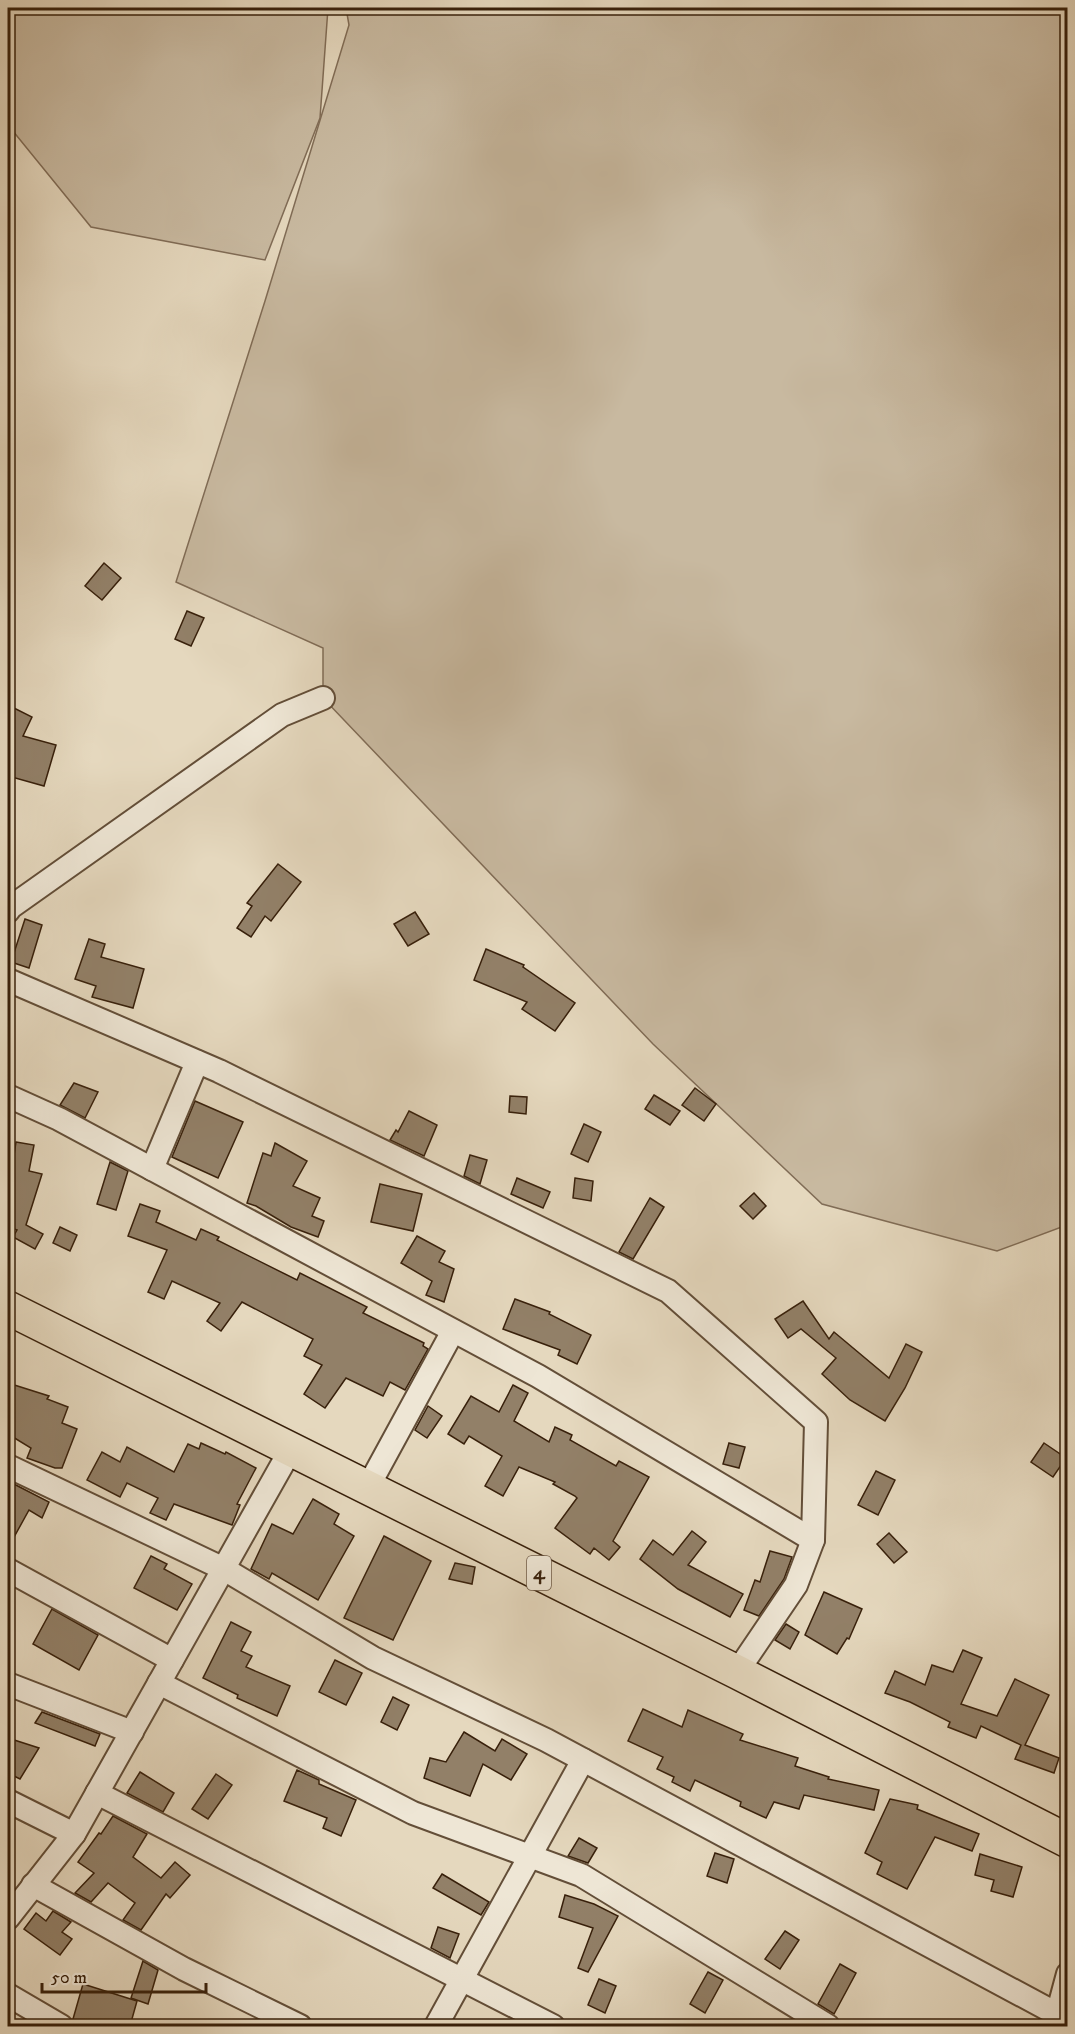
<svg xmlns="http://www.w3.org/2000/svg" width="1075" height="2034" viewBox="0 0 1075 2034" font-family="'IM FELL DW Pica',serif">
  <rect width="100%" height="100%" fill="#e5d8be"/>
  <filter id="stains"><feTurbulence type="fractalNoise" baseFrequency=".00333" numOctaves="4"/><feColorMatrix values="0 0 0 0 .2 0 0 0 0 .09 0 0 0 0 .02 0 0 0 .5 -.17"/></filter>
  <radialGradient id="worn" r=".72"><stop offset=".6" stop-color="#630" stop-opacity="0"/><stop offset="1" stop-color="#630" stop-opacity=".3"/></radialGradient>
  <!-- green -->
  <g fill="#c8b9a0" stroke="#806c56" stroke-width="1.5">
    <path d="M8 8H328L320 118 265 260 91 227 8 125Z"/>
    <path d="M346 8H1067V1225L997 1251 822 1204 653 1044 323 698V648L176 582 265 301 349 25Z"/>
  </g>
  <!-- building -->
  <g fill="#928068" stroke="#38200b" stroke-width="1.5">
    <path d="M104 563 121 578 102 600 85 586Z"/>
    <path d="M187 611 204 618 191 646 175 639Z"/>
    <path d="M8 705 32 717 23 736 56 745 44 786 8 776Z"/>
    <path d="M278 864 301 882 271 921 265 916 251 937 237 928 252 906 247 903Z"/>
    <path d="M415 912 429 934 408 946 394 924Z"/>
    <path d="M25 919 42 925 29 968 11 962Z"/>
    <path d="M89 939 105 944 101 957 144 969 133 1008 92 997 96 986 75 979Z"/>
    <path d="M486 949 524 965 523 967 575 1003 555 1031 522 1009 527 1002 474 980Z"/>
    <path d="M74 1083 98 1092 85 1118 60 1105Z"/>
    <path d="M695 1088 716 1104 704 1121 682 1105Z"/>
    <path d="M654 1095 680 1111 670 1125 645 1109Z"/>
    <path d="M510 1096 527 1097 526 1114 509 1112Z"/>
    <path d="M195 1101 243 1122 218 1178 172 1157Z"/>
    <path d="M409 1111 437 1125 424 1156 390 1140 396 1130 398 1132Z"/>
    <path d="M584 1124 601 1132 588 1162 571 1154Z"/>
    <path d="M16 1142 34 1145 29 1171 42 1174 26 1225 43 1234 35 1249 13 1237 17 1230 8 1227V1166L12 1168Z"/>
    <path d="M275 1143 307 1161 293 1186 320 1198 312 1216 324 1221 318 1237 291 1227 256 1206 247 1203 263 1153 271 1156Z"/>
    <path d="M470 1155 487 1160 480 1184 464 1176Z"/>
    <path d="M110 1162 128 1171 116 1210 97 1204Z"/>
    <path d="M517 1178 550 1192 543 1208 511 1194Z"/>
    <path d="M575 1178 593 1181 591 1201 573 1198Z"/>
    <path d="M380 1184 422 1194 413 1231 371 1222Z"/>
    <path d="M754 1193 766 1206 753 1219 740 1206Z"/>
    <path d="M650 1198 664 1207 633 1259 619 1252Z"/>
    <path d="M140 1204 160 1211 156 1222 196 1240 201 1229 219 1237 217 1240 297 1280 300 1273 367 1307 363 1313 424 1343 423 1346 428 1349 405 1390 390 1382 383 1396 346 1378 325 1408 304 1394 322 1365 304 1356 313 1339 242 1302 221 1331 207 1321 220 1303 172 1281 164 1299 148 1292 167 1250 128 1236Z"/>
    <path d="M60 1227 77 1235 70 1251 53 1243Z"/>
    <path d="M417 1236 445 1251 439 1262 454 1269 444 1302 426 1295 432 1281 401 1263Z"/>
    <path d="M515 1299 550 1312 549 1314 591 1335 577 1364 558 1355 560 1350 503 1329Z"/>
    <path d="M803 1301 829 1339 834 1332 889 1378 906 1344 922 1352 905 1388 885 1421 850 1400 822 1374 836 1358 801 1329 788 1338 775 1319Z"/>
    <path d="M8 1383 49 1396 47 1399 68 1407 62 1423 77 1429 62 1468H55L27 1458 31 1448 8 1434Z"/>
    <path d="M513 1385 528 1393 514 1421 549 1442 555 1427 572 1435 570 1440 616 1466 619 1461 649 1477 613 1541 620 1547 609 1560 594 1548 590 1554 555 1528 577 1498 575 1496 553 1484 555 1482 519 1467 503 1496 485 1486 502 1456 469 1436 464 1444 448 1434 471 1396 499 1412Z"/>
    <path d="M428 1406 442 1416 427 1438 415 1430Z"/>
    <path d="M201 1443 225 1454 226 1452 256 1468 237 1504 240 1505 232 1525 174 1504 166 1520 150 1513 158 1498 127 1483 120 1497 87 1480 102 1452 120 1462 127 1447 174 1472 188 1444 199 1449Z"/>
    <path d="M729 1443 745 1447 739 1468 723 1464Z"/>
    <path d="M1044 1443 1066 1458 1053 1477 1031 1462Z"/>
    <path d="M876 1471 895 1480 878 1515 858 1505Z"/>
    <path d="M8 1481 49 1502 42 1518 29 1510 8 1548Z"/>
    <path d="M313 1499 339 1514 334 1524 354 1536 318 1600 272 1573 269 1579 251 1569 272 1524 293 1534Z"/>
    <path d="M692 1531 706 1542 688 1565 743 1594 730 1617 678 1589 640 1559 653 1540 673 1555Z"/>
    <path d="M889 1533 907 1552 894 1563 877 1544Z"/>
    <path d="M384 1536 431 1561 393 1640 344 1618Z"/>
    <path d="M770 1551 792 1557 784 1579 759 1616 744 1610 755 1580 760 1582Z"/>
    <path d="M151 1556 167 1564 164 1569 192 1584 177 1610 134 1588Z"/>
    <path d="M455 1563 475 1567 472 1584 449 1579Z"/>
    <path d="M824 1592 862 1609 849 1639 847 1638 837 1654 805 1635Z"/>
    <path d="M52 1609 98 1635 79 1670 33 1644Z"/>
    <path d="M231 1622 251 1632 241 1651 252 1656 246 1667 290 1686 277 1716 237 1698 238 1695 203 1678Z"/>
    <path d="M786 1624 799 1632 790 1649 775 1640Z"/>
    <path d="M963 1650 982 1658 961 1704 997 1716 1015 1679 1049 1695 1025 1745 1059 1758 1054 1773 1015 1759 1021 1745 981 1726 976 1738 948 1727 950 1722 910 1702 885 1693 895 1671 925 1685 932 1665 953 1672Z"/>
    <path d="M335 1660 362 1673 346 1705 319 1692Z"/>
    <path d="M393 1697 409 1705 397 1730 381 1722Z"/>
    <path d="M643 1709 682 1727 688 1710 743 1734 740 1740 798 1758 795 1766 829 1777 828 1779 879 1790 874 1810 804 1795 799 1809 774 1802 766 1818 740 1806 741 1802 695 1780 690 1791 672 1782 674 1777 657 1769 663 1757 628 1741Z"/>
    <path d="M42 1712 100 1734 95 1746 35 1723Z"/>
    <path d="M464 1732 495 1751 502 1739 527 1754 511 1780 483 1764 470 1796 424 1778 430 1758 446 1762Z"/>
    <path d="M8 1738 39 1748 20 1779 8 1773Z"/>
    <path d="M297 1770 319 1780V1784L356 1800 341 1836 323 1828 327 1818 284 1801Z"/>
    <path d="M140 1772 174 1793 163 1812 127 1793Z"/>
    <path d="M216 1774 232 1785 208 1819 192 1809Z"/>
    <path d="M890 1799 918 1805 917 1809 979 1834 972 1851 935 1837 907 1889 877 1874 882 1862 865 1853Z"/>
    <path d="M113 1816 147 1834 133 1857 161 1878 175 1862 190 1875 170 1898 166 1894 141 1930 123 1920 135 1903 108 1883 91 1902 75 1893 94 1873 78 1862 99 1833 101 1834Z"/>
    <path d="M579 1838 597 1848 588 1863 568 1856Z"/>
    <path d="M715 1853 734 1859 727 1883 707 1876Z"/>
    <path d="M980 1854 1022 1867 1013 1897 991 1891 994 1880 975 1875Z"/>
    <path d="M442 1874 489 1902 481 1915 433 1888Z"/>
    <path d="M565 1895 594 1904 618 1916 588 1972 578 1968 593 1928 559 1917Z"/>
    <path d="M53 1911 71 1922 62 1932 72 1939 60 1955 24 1929 36 1913 46 1921Z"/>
    <path d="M438 1927 459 1934 450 1958 431 1948Z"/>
    <path d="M785 1931 799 1940 780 1969 765 1959Z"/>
    <path d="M143 1961 158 1970 148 2004 131 1998Z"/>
    <path d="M840 1964 856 1973 834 2014 818 2004Z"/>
    <path d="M708 1972 723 1980 705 2013 690 2004Z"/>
    <path d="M599 1979 616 1986 605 2013 588 2005Z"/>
    <path d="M83 1984 137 2001 130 2026H74L73 2019Z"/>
  </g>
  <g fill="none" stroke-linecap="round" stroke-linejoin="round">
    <defs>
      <g id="minor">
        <path d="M8 911 11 907 282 715 323 698"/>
        <path d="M8 980 219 1071 668 1291 816 1422 813 1540"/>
        <path d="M8 1096 59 1119 538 1376 813 1540 796 1585 737 1672"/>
        <path d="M152 1169 197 1062"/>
        <path d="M8 1466 224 1569 373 1658 546 1740 1068 2020"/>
        <path d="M368 1487 453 1331"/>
        <path d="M8 1570 172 1660"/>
        <path d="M159 1683 413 1813 581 1875 828 2026"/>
        <path d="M8 1684 132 1732"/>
        <path d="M97 1793 553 2026"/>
        <path d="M8 1801 74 1834"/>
        <path d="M33 1885 184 1969 300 2026"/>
        <path d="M8 1918 74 1834 291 1449"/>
        <path d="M8 1995 61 2026"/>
        <path d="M436 2026 583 1760"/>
        <path d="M1054 2026 1068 1974"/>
      </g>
      <path id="highway" d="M8 1308 737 1672 1068 1841"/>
    </defs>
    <!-- minor casing -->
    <use href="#minor" stroke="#634e38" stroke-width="26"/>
    <!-- highway casing -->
    <use href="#highway" stroke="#38200b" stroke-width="36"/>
    <!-- minor -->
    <use href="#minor" stroke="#eee6d5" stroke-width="22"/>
    <!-- highway -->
    <use href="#highway" stroke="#e5d8be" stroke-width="33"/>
  </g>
  <g text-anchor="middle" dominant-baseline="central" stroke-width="4.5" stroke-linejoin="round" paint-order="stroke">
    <!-- shield labels -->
    <rect fill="#eee6d5" stroke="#6f5b48" stroke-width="1.5" x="527" y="1556" width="24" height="34" rx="4.5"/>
    <g font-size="20" font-weight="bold" fill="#38200b">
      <text x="539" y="1573">4</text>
    </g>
  </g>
  <!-- margin -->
  <rect width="1075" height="2034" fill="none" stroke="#e5d8be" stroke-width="30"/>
  <rect x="9" y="9" width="1057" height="2016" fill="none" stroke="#38200b" stroke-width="3"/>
  <rect x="15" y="15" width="1045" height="2004" fill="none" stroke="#38200b" stroke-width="1.5"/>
  <!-- scale -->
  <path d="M42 1983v9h164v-9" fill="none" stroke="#38200b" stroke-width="3"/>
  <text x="51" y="1983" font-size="18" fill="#38200b" stroke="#eee6d5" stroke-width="4.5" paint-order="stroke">50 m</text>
  <rect width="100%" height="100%" filter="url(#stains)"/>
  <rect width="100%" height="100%" fill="url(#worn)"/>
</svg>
